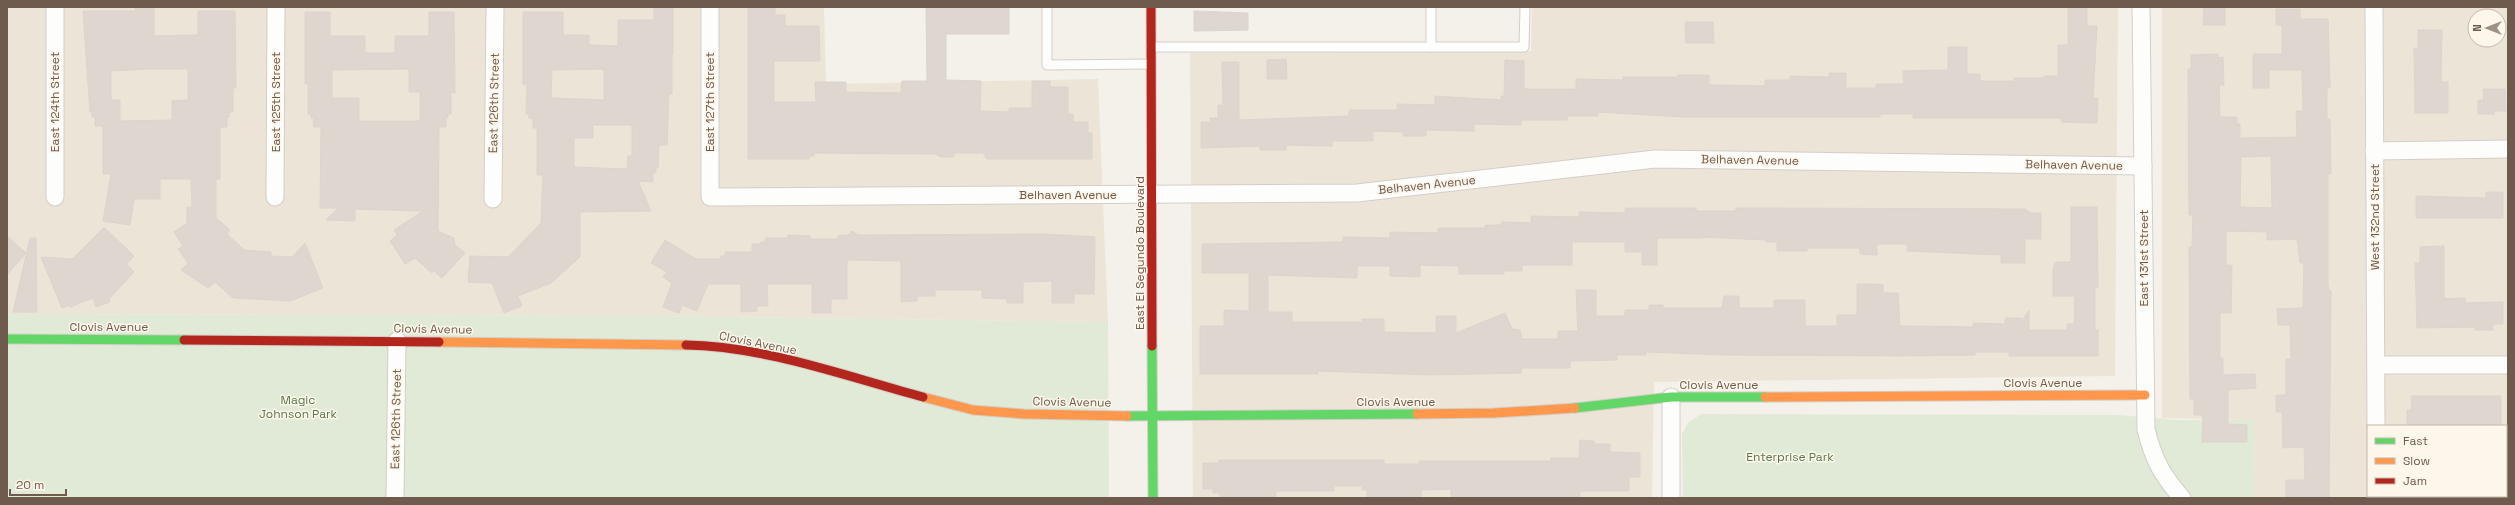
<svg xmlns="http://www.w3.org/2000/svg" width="2515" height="505" viewBox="0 0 2515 505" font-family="'Space Grotesk',sans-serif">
  <rect width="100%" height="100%" fill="#f4f1ea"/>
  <!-- residential -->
  <g fill="#ede4d8" fill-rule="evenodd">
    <path d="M7 7H824L826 84 1098 79 1108 322 659 316 7 314Z"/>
    <path d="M1532 7H2118L2115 376 1654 382 1652 498H1193L1190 53 1531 51Z"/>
    <path d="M2162 7H2508V498H2255L2254 420 2162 418ZM2475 16H2499V40H2475ZM2368 426H2506V496H2368Z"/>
  </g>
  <!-- green -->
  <g fill="#e1ead6">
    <path d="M7 314 659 316 1108 322 1109 498H7Z"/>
    <path d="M1701 414 2118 415 2178 420H2254L2255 498H1683L1682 434 1688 423Z"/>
  </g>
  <!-- building -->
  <g fill="#ddd7d0" stroke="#dcd4cd" fill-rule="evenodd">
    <path d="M135 7H154V36L198 35V11H235L236 88H233V112H229V117H227V127H220V179H216V218L230 230 227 234 244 250 271 252V256L292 257 305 243 323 288 290 301 233 298 215 282 208 288 181 270 188 263 178 249 183 246 174 232 187 223V207H192L191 179H160V199H134L130 225 103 221 111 174H103V126H95V117H92V112H90L83 11H135ZM147 69H188V100L172 101V120L120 121V100H111V71Z"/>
    <path d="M654 7H673V54H672V94H669L667 145H659L658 168H656V172H653V182L638 181 651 211 580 212V257L551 283 518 296 522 306 504 313 492 283 468 282 470 256 508 257 541 223 543 175H537V128H533V118H529V114H526L527 84H523V12H563V35H589V45L618 46V20H654ZM604 69V100L551 98 552 70ZM593 125H632V156H628L627 169 574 167V138H593Z"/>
    <path d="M752 7H775V15H785V26H819L820 61H774V102H816L815 82H846V92L901 93 902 81H927L926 7H1009V34H946V80L981 81 980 111 1009 112V108H1032V81H1050V87H1068V114H1073V122H1088V133H1092V159H987L983 153H954V157H941L935 154 814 153V156H809V159H748V8Z"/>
    <path d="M2068 7H2087V26H2097L2093 98H2098L2097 123 2061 122V118H1913V114H1880V117H1684L1598 112V116H1567V120H1521V125L1474 124V131L1426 130V136H1403V132L1373 131V141H1332V146L1286 145V150H1260V146L1201 148V122H1210V118H1218V105H1223L1222 62H1239V120L1349 116V110H1397V104L1435 105V96L1501 100V96H1504L1505 60 1524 61V89H1576V79L1623 80V77H1678V75H1709V85L1765 86V80H1790V76L1829 77V73H1846V88H1876V84H1904L1903 71 1948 70V47H1967V74H1980V81H2014V78H2044V76H2058V45H2068Z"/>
    <path d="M2204 7H2225V25H2203Z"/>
    <path d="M2276 9H2300V19H2328L2330 88H2327V119H2330L2331 174H2328V284L2329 291H2331L2329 498H2286V480H2305L2304 447 2283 448 2282 412H2276V395H2286V359H2291L2290 325H2278L2277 309 2303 308 2304 263H2300L2297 239 2267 240V232L2226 231V265H2232L2231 313H2220V358H2223V375L2255 374 2256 388 2228 390V424L2247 425V442H2202L2203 415H2194V399H2190L2189 247H2192L2193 215H2189L2188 69H2191V55L2218 54V58L2223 57 2224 85H2219L2220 117H2237V124H2240V138L2297 137 2296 111H2303L2302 70H2269V88H2253V54H2282V25H2276ZM2271 156 2272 208 2240 207 2241 157Z"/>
    <path d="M1194 11 1248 13V30L1194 31Z"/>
    <path d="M305 12H330V36H365V53H395V36H429V12H454L455 93 451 92V114H448V118H446V127H439L438 231 454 238 455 245 465 253 442 278 434 271 432 273 415 258 405 264 390 241 397 235 394 230 423 211 355 209V221L326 220 338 208H320L321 127H313L314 118H311V114H308V84H305ZM409 69V92H420V121H359V98H332V70Z"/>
    <path d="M1685 22H1713L1714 43H1686Z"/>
    <path d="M2418 30H2442L2441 82H2448V113H2415L2414 48H2418Z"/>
    <path d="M1286 59 1287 79H1267V60Z"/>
    <path d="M2483 89H2505L2506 111H2494V114H2478V100H2484Z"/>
    <path d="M2486 192H2503V218H2416V196L2486 198Z"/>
    <path d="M2071 207H2097L2098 287H2095V330H2098V356H2009V352H1975V355L1899 356 1727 355 1646 352V355H1617V360L1570 361V368H1522L1521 373 1429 375 1318 371V374H1200V326H1224V310L1249 311V273H1202V244L1343 242V237L1390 238V232L1438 233V228H1485V225H1501V222L1531 223V216L1579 217V212L1625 213V208H1696V211H1736V208H1766L2025 209 2031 213H2041V239H2025V263H2001V255L1907 251V244H1877V255L1860 254V248H1807V251H1777V242H1766V240L1702 237V238H1657V265H1642V252H1625V242H1572V265H1522V271H1504V274H1459V266L1420 265V277L1390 276V266H1357V278L1268 275V312H1292V322H1362V319H1384V332L1436 333V316H1456V333L1505 313 1512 329 1520 330 1522 339H1558V331H1578L1576 290H1596V316H1625V310H1649V305H1663V308H1722L1724 296H1739V308H1774V300H1805V326H1837V315H1857V284H1873L1883 285V293H1898L1900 326 1973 327V323L2005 324V318H2021V323L2029 310V330H2067V324H2074L2075 296H2053V268L2056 262H2071Z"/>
    <path d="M104 227 134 256 127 264 134 272 109 299 110 302 96 307 93 298 70 307 69 305 62 308 41 257 72 259Z"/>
    <path d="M852 231 858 235 1045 234 1095 237 1094 294H1074V303H1052V281L1023 282V303H1007V299L982 298V290H935V296H917V301L901 302V261L847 260V299H831V313H812V284H767L768 306H757V311L741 312V284H708L697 311 682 305 679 313 663 307 672 283 663 277 667 272 651 263 665 240 696 259H721V256H725V252H752V244H761V242H765V238H788V235L810 236V239H838V236L848 235Z"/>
    <path d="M7 236 26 253 7 275Z"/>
    <path d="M30 238H36L37 312H13Z"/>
    <path d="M2444 246V299L2465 298V303L2503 302V324H2493V330H2475V327L2417 328 2415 263H2420V247Z"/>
    <path d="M2411 396H2501V426H2407V410H2412Z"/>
    <path d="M1580 440 1594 441V444H1610V452L1640 453V477H1629V491H1580V498H1451V489L1421 490V498H1367V490H1362V486H1334V491H1276V498H1220V493H1213V489H1203V463H1219V460H1384V464H1419V461H1551V458H1579Z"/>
  </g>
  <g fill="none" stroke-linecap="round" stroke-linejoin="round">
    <defs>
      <g id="lane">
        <path d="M1047 7V65L1151 64"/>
        <path d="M1151 47H1524L1525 7"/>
        <path d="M1431 47V7"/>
        <path d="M2409 496V498"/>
        <path d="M2452 496V498"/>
      </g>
      <g id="street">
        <path d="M55 7V197"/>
        <path d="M710 7V197L1357 193 1655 159 2143 166"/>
        <path d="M2141 7 2146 429C2153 459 2162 475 2182 498"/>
        <path d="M2374 7 2376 426"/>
        <path d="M2374 151 2508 149"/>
        <path d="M275 197 276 7"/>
        <path d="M493 199 495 7"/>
        <path d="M2376 365H2508"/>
        <path d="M2377 496V498"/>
        <path d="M395 498 397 341"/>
        <path d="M1671 498V397"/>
      </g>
      <g id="fast">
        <path d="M7 339 184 340"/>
        <path d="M1152 346 1153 498"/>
        <path d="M1575 408 1671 397H1765"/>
        <path d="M1127 416 1417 414"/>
      </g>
      <g id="slow">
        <path d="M439 342 686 345"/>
        <path d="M923 397 973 410 1024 414 1127 416"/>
        <path d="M1765 397 2145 395"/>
        <path d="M1417 414 1494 413 1575 408"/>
      </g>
      <g id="jam">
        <path d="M1151 7 1152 346"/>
        <path d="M184 340 439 342"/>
        <path d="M686 345C764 346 848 377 923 397"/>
      </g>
    </defs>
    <!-- lane casing -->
    <use href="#lane" stroke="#d3cec8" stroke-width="11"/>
    <!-- street casing -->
    <use href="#street" stroke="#d3cec8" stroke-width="19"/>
    <!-- fast casing -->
    <use href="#fast" stroke="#d4cec8" stroke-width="11"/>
    <!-- slow casing -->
    <use href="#slow" stroke="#d4cec8" stroke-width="11"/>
    <!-- jam casing -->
    <use href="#jam" stroke="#d4cec8" stroke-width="11"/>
    <!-- lane -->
    <use href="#lane" stroke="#fdfdfc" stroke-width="9"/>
    <!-- street -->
    <use href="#street" stroke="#fdfdfc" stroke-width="17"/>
    <!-- fast -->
    <use href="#fast" stroke="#63d668" stroke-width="9"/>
    <!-- slow -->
    <use href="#slow" stroke="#ff974d" stroke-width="9"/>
    <!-- jam -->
    <use href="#jam" stroke="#b3261e" stroke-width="9"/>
  </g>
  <g text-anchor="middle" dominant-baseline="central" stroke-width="3" stroke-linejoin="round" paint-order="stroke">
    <!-- street labels -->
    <g font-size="12" fill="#6f5b4e" stroke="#fcf6eb">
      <text transform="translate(55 102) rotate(-90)">East 124th Street</text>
      <text transform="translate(276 102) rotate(-90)">East 125th Street</text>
      <text transform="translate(710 102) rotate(-90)">East 127th Street</text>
      <text transform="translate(494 103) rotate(-89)">East 126th Street</text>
      <text transform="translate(1750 160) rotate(1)">Belhaven Avenue</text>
      <text transform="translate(2074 165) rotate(1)">Belhaven Avenue</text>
      <text transform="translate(1427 185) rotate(-6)">Belhaven Avenue</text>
      <text x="1068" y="195">Belhaven Avenue</text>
      <text transform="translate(2375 217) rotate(-90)">West 132nd Street</text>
      <text transform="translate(1140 253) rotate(-90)">East El Segundo Boulevard</text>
      <text transform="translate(2144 258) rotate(-90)">East 131st Street</text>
      <text x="109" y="327">Clovis Avenue</text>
      <text transform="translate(433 329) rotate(1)">Clovis Avenue</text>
      <text transform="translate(758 343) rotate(11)">Clovis Avenue</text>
      <text x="2043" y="383">Clovis Avenue</text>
      <text x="1719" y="385">Clovis Avenue</text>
      <text transform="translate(1072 402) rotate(1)">Clovis Avenue</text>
      <text x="1396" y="402">Clovis Avenue</text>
      <text transform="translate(396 419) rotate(-89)">East 126th Street</text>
    </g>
    <!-- park labels -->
    <g font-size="12" fill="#56794b" stroke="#fcf6eb">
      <text x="298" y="400">Magic<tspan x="298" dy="14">Johnson Park</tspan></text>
      <text x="1790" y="457">Enterprise Park</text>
    </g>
  </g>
  <!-- border -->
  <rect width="2515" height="505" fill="none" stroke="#6f5b4e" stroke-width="16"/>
  <!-- legend -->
  <rect x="2367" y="425" width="140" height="72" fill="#fcf6eb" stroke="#c4b8ac"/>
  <rect x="2375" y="438" width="20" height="6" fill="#63d668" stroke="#c4b8ac"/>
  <text x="2403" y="445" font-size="12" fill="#6f5b4e">Fast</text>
  <rect x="2375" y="458" width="20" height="6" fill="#ff974d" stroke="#c4b8ac"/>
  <text x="2403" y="465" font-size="12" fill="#6f5b4e">Slow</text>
  <rect x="2375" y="478" width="20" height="6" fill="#b3261e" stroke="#c4b8ac"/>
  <text x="2403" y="485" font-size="12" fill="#6f5b4e">Jam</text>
  <!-- north arrow -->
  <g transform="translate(2487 28) rotate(270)"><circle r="19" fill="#fcf6eb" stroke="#c4b8ac"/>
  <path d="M0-3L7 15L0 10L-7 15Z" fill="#9e9085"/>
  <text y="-6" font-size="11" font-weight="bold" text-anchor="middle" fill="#6f5b4e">N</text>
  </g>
  <!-- scale -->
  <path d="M10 489v6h56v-6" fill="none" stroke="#6f5b4e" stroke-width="2"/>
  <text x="16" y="489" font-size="12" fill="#6f5b4e" stroke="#fcf6eb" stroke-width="3" paint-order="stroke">20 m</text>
</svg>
